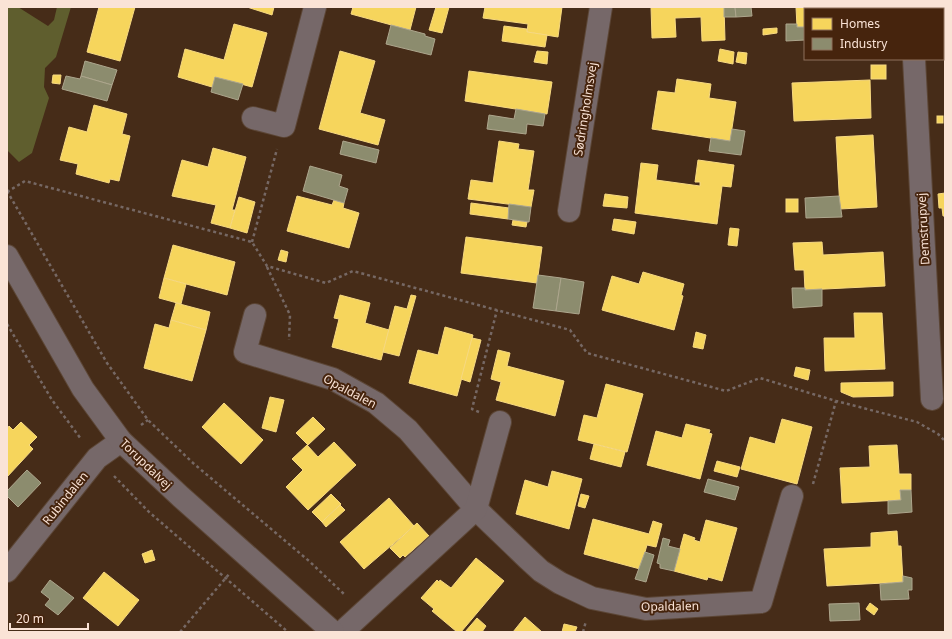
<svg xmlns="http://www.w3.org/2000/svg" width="952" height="639" viewBox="0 0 952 639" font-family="'Noto Sans',sans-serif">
  <rect width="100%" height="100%" fill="#462c18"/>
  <!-- green -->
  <path fill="#5f5e2e" d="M7 7H18L48 26 54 20 57 7H71L56 57 45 68 44 87 49 98 32 153 19 162 7 150Z"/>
  <!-- homes -->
  <g fill="#f6d55c" stroke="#f7d981">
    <path d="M99 7H135L120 61 87 52Z"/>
    <path d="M247 7H274L272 15Z"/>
    <path d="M353 7H416L410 30 351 14Z"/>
    <path d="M436 7H449L442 33 429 30Z"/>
    <path d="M485 7H562L558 37 527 32 528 24 483 18Z"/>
    <path d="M651 7H724L725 40 702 41 701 17 675 18 676 37 652 38Z"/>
    <path d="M796 7H872V9H805V27H797Z"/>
    <path d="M234 24 267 33 252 87 215 77 212 87 178 77 185 49 224 60Z"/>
    <path d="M504 26 527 29V32L547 35 545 47 502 41Z"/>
    <path d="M777 28V33L763 35V29Z"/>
    <path d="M720 49 734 52 733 64 718 61Z"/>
    <path d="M340 51 375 61 360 113 385 120 378 145 319 129Z"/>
    <path d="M537 51 548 52 547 64 534 62Z"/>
    <path d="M738 52 747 53 746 64 736 62Z"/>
    <rect x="871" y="65" width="15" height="14"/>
    <path d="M469 71 552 82 547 114 465 101Z"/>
    <path d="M53 75H61L60 84 52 83Z"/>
    <path d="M677 79 711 84 709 98 736 102 730 141 652 129 658 91 675 93Z"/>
    <path d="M870 80 871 118 794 121 792 83Z"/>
    <path d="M94 105 127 114 122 134 130 136 119 181 110 179 109 183 76 174 78 164 60 160 69 127 87 132Z"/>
    <rect x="937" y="116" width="6" height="7"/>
    <path d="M873 135 877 207 840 209 836 137Z"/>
    <path d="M499 141 519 144 518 149 534 151 528 190H534L531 207 468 199 471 180 493 183Z"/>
    <path d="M213 148 246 157 232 210H235L230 228 211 223 216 205 172 196 182 160 208 167Z"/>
    <path d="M698 160 734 165 731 187 722 186 717 224 635 213 641 163 658 165 656 180 700 186V182H695Z"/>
    <path d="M945 193V216H943L942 208H939L938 194Z"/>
    <path d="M605 194 628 197 627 208 603 206Z"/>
    <path d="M297 196 332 205 334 200 344 203 343 208 359 213 349 248 287 231Z"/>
    <path d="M239 197 255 202 247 233 230 228Z"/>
    <rect x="786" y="199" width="12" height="13"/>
    <path d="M471 203 509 208 508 219 470 214Z"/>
    <path d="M614 219 636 222 634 234 612 230Z"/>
    <path d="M513 220 527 222 526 227 512 225Z"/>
    <path d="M730 228 739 229 737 246 728 245Z"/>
    <path d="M466 237 542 247 537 283 461 273Z"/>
    <path d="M822 242 823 255 883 252 885 286 805 290 804 270H795L793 243Z"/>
    <path d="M173 245 235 262 227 295 164 278Z"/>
    <path d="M281 250 288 252 286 262 278 260Z"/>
    <path d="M643 272 684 284 681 295 683 296 674 330 602 310 612 276 639 284Z"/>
    <path d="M164 278 186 284 181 304 159 298Z"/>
    <path d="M340 295 370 303 365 323 389 330 381 360 332 347 339 319 334 318Z"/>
    <path d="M411 295 416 296 399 356 383 352 395 306 407 309Z"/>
    <path d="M176 303 210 312 206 330 171 320Z"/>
    <path d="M854 313H882L885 369 825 371 824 338H855Z"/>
    <path d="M171 320 206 330 192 381 144 368 155 324 169 328Z"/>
    <path d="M445 327 473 335 457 396 409 383 418 350 438 355Z"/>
    <path d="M696 332 706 335 703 349 693 347Z"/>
    <path d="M472 338 481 340 470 382 461 379Z"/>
    <path d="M498 350 510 353 507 366 564 381 555 416 496 400 501 382 491 379Z"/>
    <path d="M796 367 810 370 808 380 794 376Z"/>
    <path d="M893 382V396L853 397 841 392V383Z"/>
    <path d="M606 384 643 394 627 452 578 440 584 415 597 418Z"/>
    <path d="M270 397 284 400 276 432 262 428Z"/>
    <path d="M224 403 263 440 241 464 202 427Z"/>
    <path d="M313 417 325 429 308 445 296 433Z"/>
    <path d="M782 419 812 427 797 484 741 469 750 437 775 444Z"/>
    <path d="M21 422 37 437 29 445 33 449 7 477V429L9 426 13 430Z"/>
    <path d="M686 424 710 430 709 433 712 434 700 479 647 465 656 431 682 438Z"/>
    <path d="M334 442 356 465 308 510 286 487 303 470 292 459 307 445 318 457Z"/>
    <path d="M594 444 625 452 621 467 590 459Z"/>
    <path d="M897 445 899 474H911V490H900L901 500 842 503 840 468 870 467 869 446Z"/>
    <path d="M717 461 740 467 737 477 714 471Z"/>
    <path d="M552 471 582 479 569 529 516 514 525 480 548 487Z"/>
    <path d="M331 494 341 504 322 522 312 512Z"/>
    <path d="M581 494 589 496 585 508 578 506Z"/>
    <path d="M389 498 414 526 364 569 340 542Z"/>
    <path d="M340 505 345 510 326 527 322 522Z"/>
    <path d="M593 519 649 534 653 521 662 524 656 547 647 545 640 569 584 554Z"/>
    <path d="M706 520 737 528 722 581 708 577 707 580 674 571 684 534 695 538 694 540 700 542Z"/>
    <path d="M417 523 429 536 405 557 403 555 400 558 390 548Z"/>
    <path d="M897 531 898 546H901L903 582 827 586 824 549 871 547V533Z"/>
    <path d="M152 550 155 560 145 563 142 554Z"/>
    <path d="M476 558 504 581 461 632H457L432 611 434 609 421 598 437 580 439 582 440 580 451 588Z"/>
    <path d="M104 572 139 600 118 626 83 598Z"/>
    <path d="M870 603 878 609 874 615 866 609Z"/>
    <path d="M525 617 542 632H513Z"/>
    <path d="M477 618 486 626 482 632H465Z"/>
    <path d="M564 624 577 627 575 632H562Z"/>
  </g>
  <!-- industry -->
  <g fill="#8c8c6e" stroke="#ada68d">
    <path d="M724 7H735L736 17H724Z"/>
    <path d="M735 7H751L752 16 736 17Z"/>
    <path d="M786 24H797V27H805V40L786 41Z"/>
    <path d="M391 25 425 34V36L435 39 431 55 386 44Z"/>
    <path d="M85 61 117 70 112 85 81 76Z"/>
    <path d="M66 76 80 79 81 76 112 85 107 101 62 89Z"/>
    <path d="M215 77 243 84 238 100 211 92Z"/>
    <path d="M516 109 545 114 543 126 527 124 526 134 487 129 489 115 514 119Z"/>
    <path d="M732 129 745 131 741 155 709 151 711 138 730 141Z"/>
    <path d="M343 141 379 150 376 163 340 154Z"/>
    <path d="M310 166 342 175 339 186 348 189 344 203 303 191Z"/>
    <path d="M839 196 842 217 806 218 805 198Z"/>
    <path d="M509 204 531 207 529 222 508 219Z"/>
    <path d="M538 275 561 278 556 311 533 308Z"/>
    <path d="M561 278 584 282 579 314 556 311Z"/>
    <path d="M792 288H805V290L822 289V306L793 308Z"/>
    <path d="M27 470 41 483 18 507 7 496V491Z"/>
    <path d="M708 479 739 487 735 500 704 492Z"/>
    <path d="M900 490H911L912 512 888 514V501L901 500Z"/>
    <path d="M663 538 670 540 668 546 680 549 674 571 660 568V564L657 563Z"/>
    <path d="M645 552 654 555 646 582 635 579Z"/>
    <path d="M903 576 912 578V590H908L909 599 881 600 880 584 903 582Z"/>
    <path d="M50 580 74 598 58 615 45 605 50 599 41 592Z"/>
    <path d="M859 603 860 620 830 621 829 604Z"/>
  </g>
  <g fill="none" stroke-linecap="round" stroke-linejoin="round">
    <defs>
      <g id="minor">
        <path d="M911 7V9"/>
        <path d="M914 59 932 399"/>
        <path d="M253 118 284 126 315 7"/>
        <path d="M569 211 601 7"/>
        <path d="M255 315 245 352 333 379 376 403 408 430 476 509 528 559 541 571 560 583 592 598 646 609 761 602 792 496"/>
        <path d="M7 571 97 458 121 441"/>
        <path d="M342 632 476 509 500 422"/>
      </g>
      <path id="tertiary" d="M7 256 83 389 121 441 181 497 333 632"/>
    </defs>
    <!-- minor casing -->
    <use href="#minor" stroke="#5c4636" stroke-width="24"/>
    <!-- tertiary casing -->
    <use href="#tertiary" stroke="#5c4636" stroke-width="24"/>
    <!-- path -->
    <g stroke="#766864" stroke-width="2.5" stroke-dasharray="3 3" stroke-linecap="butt">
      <path d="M7 191 107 363 148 420 193 463 309 561 345 595"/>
      <path d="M7 192 25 181 252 242 267 266 326 283 353 271 570 330 587 353 726 391 760 378 836 401 917 422 938 434 945 441"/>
      <path d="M252 242 277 149"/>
      <path d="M267 267 290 315 289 340"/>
      <path d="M7 324 52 400 81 439"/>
      <path d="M479 412 472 409 497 310"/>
      <path d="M141 425 148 420"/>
      <path d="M114 476 149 512 288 632"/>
      <path d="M813 484 836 401"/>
      <path d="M180 632 230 573"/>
      <path d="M583 632 586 621"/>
    </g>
    <!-- minor -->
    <use href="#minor" stroke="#766869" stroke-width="22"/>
    <!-- tertiary -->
    <use href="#tertiary" stroke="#766869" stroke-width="22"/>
  </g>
  <g text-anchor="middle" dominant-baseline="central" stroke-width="4" stroke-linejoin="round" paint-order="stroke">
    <!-- street labels -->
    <g font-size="12" fill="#fae3d6" stroke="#46240d">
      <text transform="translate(585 109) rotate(-81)">Sødringholmsvej</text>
      <text transform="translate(923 229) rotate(-93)">Demstrupvej</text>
      <text transform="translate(350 391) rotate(28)">Opaldalen</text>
      <text transform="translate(146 464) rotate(44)">Torupdalvej</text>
      <text transform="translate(65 498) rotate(-51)">Rubindalen</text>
      <text transform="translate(670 606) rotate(-1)">Opaldalen</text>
    </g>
  </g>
  <!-- border -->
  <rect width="952" height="639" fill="none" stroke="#fae3d6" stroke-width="16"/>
  <!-- legend -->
  <rect x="804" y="8" width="140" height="52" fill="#46240d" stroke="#8e705d"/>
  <rect x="812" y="18" width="20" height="12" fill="#f6d55c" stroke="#8e705d"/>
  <text x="840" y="28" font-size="12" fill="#fae3d6">Homes</text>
  <rect x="812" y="38" width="20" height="12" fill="#8c8c6e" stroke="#8e705d"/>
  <text x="840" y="48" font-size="12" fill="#fae3d6">Industry</text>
  <!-- scale -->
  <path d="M10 623v6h78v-6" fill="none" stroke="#fae3d6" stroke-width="2"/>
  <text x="16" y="623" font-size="12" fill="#fae3d6" stroke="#46240d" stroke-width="3" paint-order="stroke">20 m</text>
</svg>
